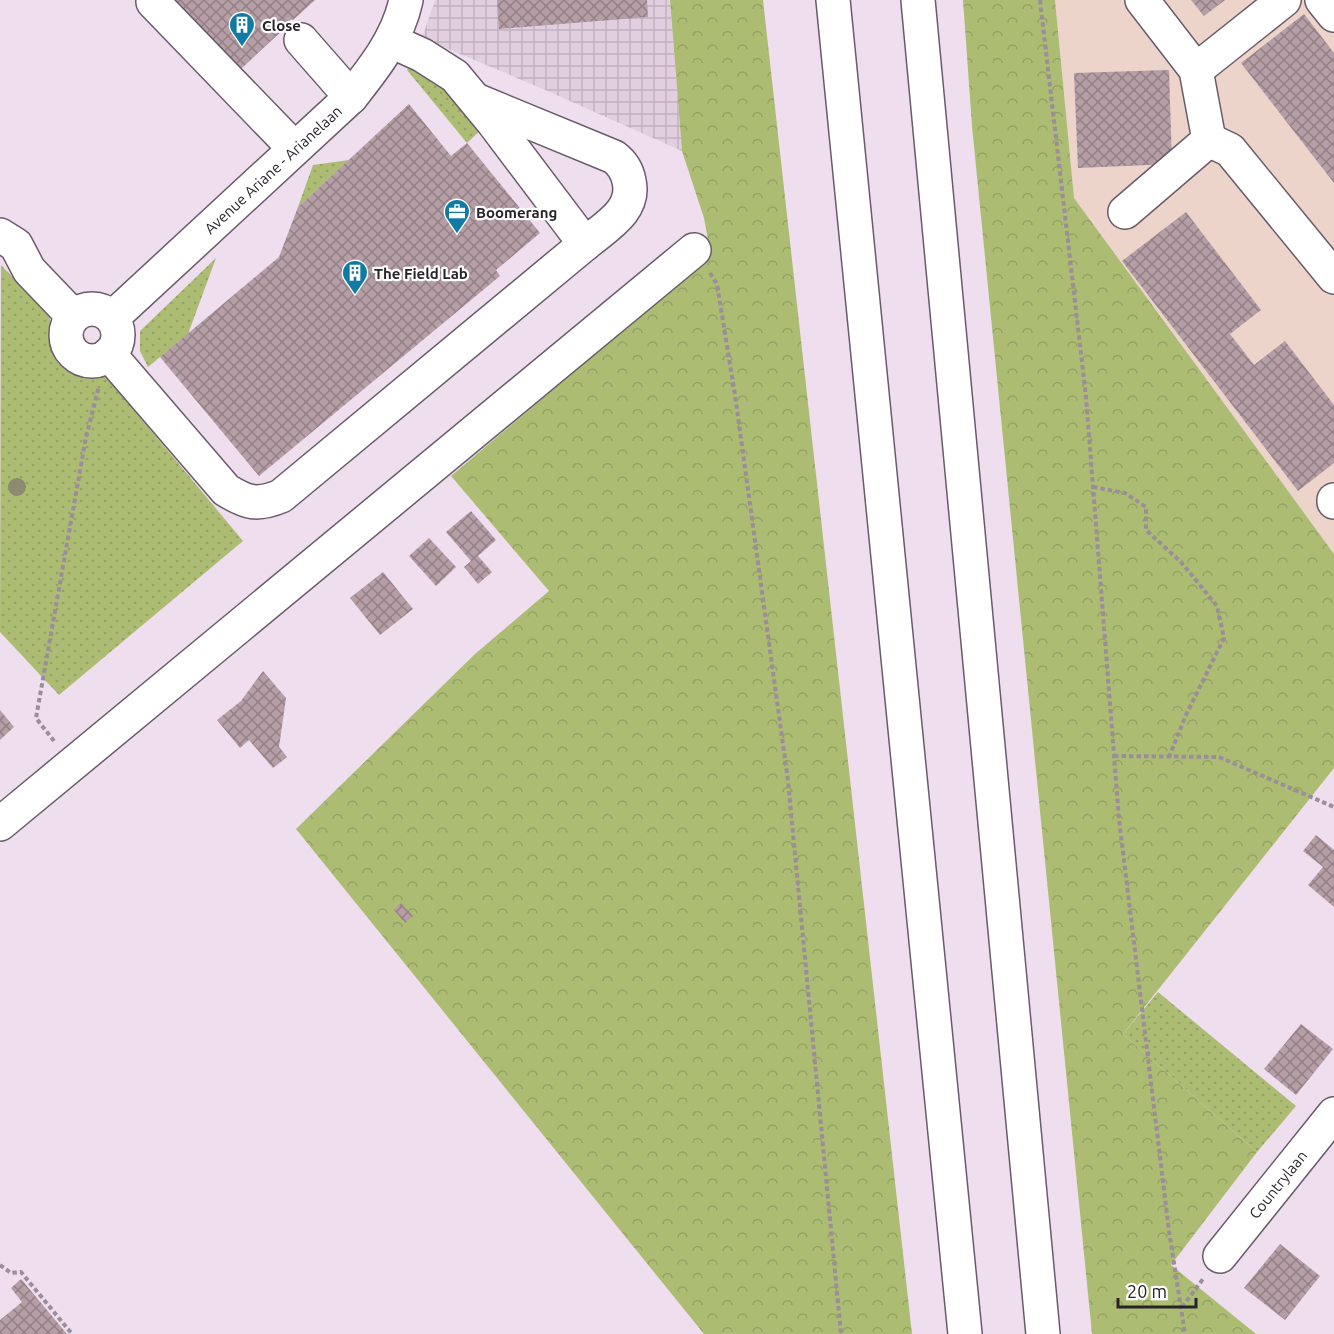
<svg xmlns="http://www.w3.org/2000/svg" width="1334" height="1334" viewBox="0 0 1334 1334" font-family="Ubuntu,sans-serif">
  <defs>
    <pattern id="industrial-grid" width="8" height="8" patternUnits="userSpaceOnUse" patternTransform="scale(1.5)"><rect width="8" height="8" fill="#e1cfe0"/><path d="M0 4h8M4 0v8" fill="none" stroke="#c1b1c0"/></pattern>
    <pattern id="grass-dots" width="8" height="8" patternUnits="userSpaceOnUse" patternTransform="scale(1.5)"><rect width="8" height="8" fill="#acbd73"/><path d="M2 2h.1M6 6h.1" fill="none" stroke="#94a264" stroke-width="1.8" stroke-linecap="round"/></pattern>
    <pattern id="forest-crowns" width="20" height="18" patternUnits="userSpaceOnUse" patternTransform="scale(1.5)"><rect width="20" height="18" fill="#acbd73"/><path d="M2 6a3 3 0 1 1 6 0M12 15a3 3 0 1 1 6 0" fill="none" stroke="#94a264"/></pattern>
    <pattern id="building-cross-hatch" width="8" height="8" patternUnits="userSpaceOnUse" patternTransform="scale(1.5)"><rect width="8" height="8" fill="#b59ea5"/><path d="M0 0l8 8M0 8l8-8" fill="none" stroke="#938086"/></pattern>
  </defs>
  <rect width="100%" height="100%" fill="#eedeee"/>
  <!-- commercial -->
  <path fill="#ecd4ca" d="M1055 0H1334V554L1074 198Z"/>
  <!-- industrial -->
  <path fill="url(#industrial-grid)" d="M435 0H670L682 151 543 89 422 38Z"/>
  <!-- grass -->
  <g fill="url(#grass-dots)">
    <path d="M413 60 430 66 485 126 467 143 407 70Z"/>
    <path d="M349 160 298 207 313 165Z"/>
    <path d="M216 258 188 334 148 367 140 351V331Z"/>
    <path d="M1 265 49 315 56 348 63 362 76 372 112 377 125 387 119 392 243 541 59 695 0 632Z"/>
    <path d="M1158 992 1296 1106 1257 1152 1123 1034Z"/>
  </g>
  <!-- forest -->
  <g fill="url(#forest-crowns)">
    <path d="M670 0H763L912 1334H704L296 829 475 654 549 591 451 476 711 256 704 218 682 151Z"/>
    <path d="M963 0H1055L1074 198 1334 554V768L1123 1034 1257 1152 1171 1265 1256 1334H1092L972 126Z"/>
  </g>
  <!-- building -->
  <g fill="url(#building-cross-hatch)">
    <path d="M175 0H315L293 20 292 19 285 25 286 27 241 69Z"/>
    <path d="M497 0H647L648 17 499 29Z"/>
    <path d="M1191 0H1225L1204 16Z"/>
    <path d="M1304 14 1334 53V183L1241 63Z"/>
    <path d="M1169 70 1172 164 1078 168 1074 73Z"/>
    <path d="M409 104 451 156 467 143 540 233 496 270 500 276 259 476 160 357 279 257 298 207Z"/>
    <path d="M1186 212 1261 310 1230 334 1254 365 1285 341 1334 405V463L1298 491 1122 261Z"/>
    <path d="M471 511 496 540 478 556 492 572 478 584 464 567 471 561 446 532Z"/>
    <path d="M429 538 456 567 436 586 409 556Z"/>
    <path d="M383 572 413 609 380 635 350 598Z"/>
    <path d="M263 671 286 698 279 747 287 757 273 768 249 740 240 748 217 720 241 701Z"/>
    <path d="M0 710 14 727 0 740Z"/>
    <path d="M1316 835 1334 850V907L1308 885 1323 867 1303 851Z"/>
    <path d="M401 903 413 916 405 923 394 910Z"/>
    <path d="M1301 1024 1333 1049 1296 1095 1264 1069Z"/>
    <path d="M1280 1244 1320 1276 1285 1320 1244 1288Z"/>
    <path d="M21 1279 67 1334H0V1320L22 1302 11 1288Z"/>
  </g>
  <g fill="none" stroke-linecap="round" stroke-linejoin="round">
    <defs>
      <g id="minor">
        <path d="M1322 0 1334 15"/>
        <path d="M153 2 294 148"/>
        <path d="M301 40 351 97"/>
        <path d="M1196 70 1284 0"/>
        <path d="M478 101 614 157C622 163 627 170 629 181 636 211 605 227 585 244"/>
        <path d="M1209 140 1230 150 1334 277"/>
        <path d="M1125 212 1209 140 1196 70 1142 0"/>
        <path d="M0 235 16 245 29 270 73 316"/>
        <circle cx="92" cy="335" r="26"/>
        <path id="s1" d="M112 318 351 97C374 68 398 38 406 0"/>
        <path d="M109 354 226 490C247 503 257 506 281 496L585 244 493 122 455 76 422 55 391 41"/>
        <path d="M1334 500V502"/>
        <path d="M0 824 694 250"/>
        <path id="s2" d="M1220 1256 1334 1114"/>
      </g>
      <g id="highway">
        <path d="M833 0 965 1334"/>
        <path d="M918 0 1043 1334"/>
      </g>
    </defs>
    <!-- minor casing -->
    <use href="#minor" stroke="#695c6a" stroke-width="36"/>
    <!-- highway casing -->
    <use href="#highway" stroke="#695c6a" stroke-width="36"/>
    <!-- path -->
    <g stroke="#9a8e9a" stroke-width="4" stroke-dasharray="4.5 3" stroke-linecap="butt">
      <path d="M1040 0 1086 397 1119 819 1169 1231 1185 1334"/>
      <path d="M710 273 717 284 735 395 788 781 841 1334"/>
      <path d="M1093 487 1125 493 1146 507V530L1181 562 1217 606 1224 638 1186 715 1169 757"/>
      <path d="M54 741 36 718 86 437 99 386"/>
      <path d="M1114 756 1219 757 1334 807"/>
      <path d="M0 1265 11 1273 21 1272 72 1334"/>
      <path d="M1182 1307 1203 1279"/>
    </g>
    <!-- minor -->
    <use href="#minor" stroke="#fff" stroke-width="33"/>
    <!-- highway -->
    <use href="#highway" stroke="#fff" stroke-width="33"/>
  </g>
  <!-- trees -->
  <circle fill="#8c8a71" cx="17" cy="487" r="9"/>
  <!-- icons -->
  <defs>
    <symbol id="building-pin" viewBox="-11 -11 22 30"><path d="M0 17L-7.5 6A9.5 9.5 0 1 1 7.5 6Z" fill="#107aa4" stroke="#fff"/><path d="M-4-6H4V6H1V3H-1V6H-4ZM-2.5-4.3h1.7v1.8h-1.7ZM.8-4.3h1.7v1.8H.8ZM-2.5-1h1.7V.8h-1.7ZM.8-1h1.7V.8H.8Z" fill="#fff"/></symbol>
    <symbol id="office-pin" viewBox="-11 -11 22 30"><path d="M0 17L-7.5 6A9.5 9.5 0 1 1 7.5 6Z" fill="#107aa4" stroke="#fff"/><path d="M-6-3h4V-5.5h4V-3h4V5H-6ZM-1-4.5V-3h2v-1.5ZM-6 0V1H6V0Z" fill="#fff"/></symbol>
  </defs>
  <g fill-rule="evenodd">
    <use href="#building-pin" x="227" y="10" width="30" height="40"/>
    <use href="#office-pin" x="442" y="197" width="30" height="40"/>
    <use href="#building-pin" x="340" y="258" width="30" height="40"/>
  </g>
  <g text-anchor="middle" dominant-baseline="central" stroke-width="4.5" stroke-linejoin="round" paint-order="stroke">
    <!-- poi labels -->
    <g font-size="15" font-weight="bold" fill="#282329" stroke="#fff" text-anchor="start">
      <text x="262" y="25">Close</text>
      <text x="476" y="212">Boomerang</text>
      <text x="374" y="273">The Field Lab</text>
    </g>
    <!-- street labels -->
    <g font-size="15" fill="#282329" stroke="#fff">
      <text stroke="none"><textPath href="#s1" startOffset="219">Avenue Ariane - Arianelaan</textPath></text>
      <text stroke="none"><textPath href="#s2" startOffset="92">Countrylaan</textPath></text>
    </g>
  </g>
  <!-- scale -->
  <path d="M1118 1298v9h78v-9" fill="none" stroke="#282329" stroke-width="3"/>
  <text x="1127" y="1298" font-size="18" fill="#282329" stroke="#ffffff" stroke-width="4.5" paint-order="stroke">20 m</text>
</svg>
